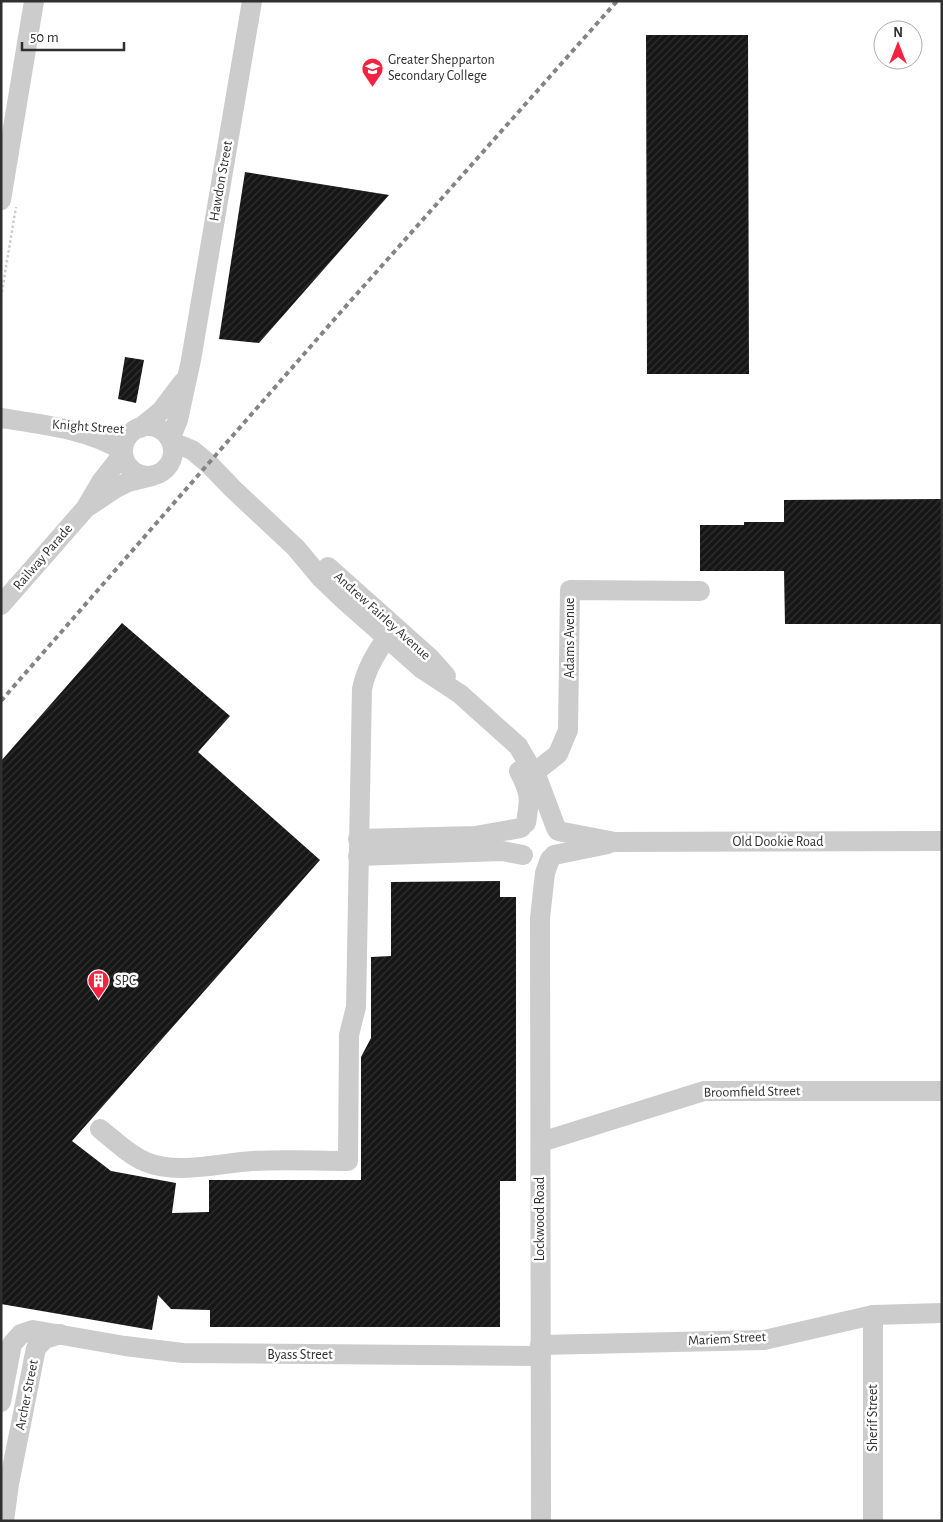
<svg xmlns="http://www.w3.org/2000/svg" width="943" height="1522" viewBox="0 0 943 1522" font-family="'Alegreya Sans',sans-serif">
  <defs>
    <pattern id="building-hatch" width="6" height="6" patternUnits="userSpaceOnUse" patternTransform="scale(1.25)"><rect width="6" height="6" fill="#161616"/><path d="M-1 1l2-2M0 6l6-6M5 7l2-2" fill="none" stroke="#303030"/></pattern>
  </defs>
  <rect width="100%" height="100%" fill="#fff"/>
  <!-- building -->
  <g fill="url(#building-hatch)">
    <path d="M646 35H748L749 374H647Z"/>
    <path d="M245 172 389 195 259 343 219 339Z"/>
    <path d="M125 357 144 360 136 403 118 399Z"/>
    <path d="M942 499V624H785L784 571H700V525H744V522H784V500Z"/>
    <path d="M122 623 230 716 198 752 320 860 72 1141 111 1171 176 1183 172 1213 209 1212V1180H361V1057L371 1038V957L391 956V882L500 881V897H516V1181H500V1327H210V1310L171 1309 158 1295 152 1330 1 1304V761Z"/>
  </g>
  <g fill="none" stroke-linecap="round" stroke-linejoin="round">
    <!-- path -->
    <path stroke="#ccc" stroke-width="2.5" stroke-dasharray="2.5 2.5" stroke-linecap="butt" d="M1 297 16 207"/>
    <!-- minor -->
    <g stroke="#ccc" stroke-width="20">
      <path d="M1 200 34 1"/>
      <path d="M1 418C40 424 89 429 123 451"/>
      <circle cx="148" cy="451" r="25"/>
      <path d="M140 428 161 411 183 382"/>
      <path d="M170 439 178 420 191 360 252 1"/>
      <path d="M172 442 192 450 209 464 233 489 296 548 321 578 344 600 422 669 460 694 518 746 538 780 556 828"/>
      <path d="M89 506 116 488 128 482 152 476"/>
      <path d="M328 567 431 659 446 676"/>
      <path d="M1 605 85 509 101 482 123 454"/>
      <path d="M519 771C531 794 530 798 526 823"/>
      <path d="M533 771 539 769 558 754 568 730 570 590 700 591"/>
      <path d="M558 831 615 842 942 841"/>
      <path d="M358 839 475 836 521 828"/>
      <path d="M554 855 608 844"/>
      <path d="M358 856 502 851 523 855"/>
      <path d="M100 1129C114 1140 129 1155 146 1162 177 1175 220 1163 252 1161 284 1159 316 1161 348 1161L349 1035 356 1007 362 689C367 664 380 647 395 627"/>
      <path d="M541 1142 704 1091H942"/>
      <path d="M873 1315V1521"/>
      <path d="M540 1345 764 1340 873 1315 942 1313"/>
      <path d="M1 1402 12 1344 21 1334 33 1330 125 1346 183 1353 541 1356"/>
      <path d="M4 1521 9 1484 36 1348 45 1339 60 1334"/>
      <path d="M541 1521 540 918 545 873 550 859"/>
    </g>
    <!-- rail -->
    <path stroke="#848484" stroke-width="4" stroke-dasharray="5 4" stroke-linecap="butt" d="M1 701 339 314 617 1"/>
  </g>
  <!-- icons -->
  <defs>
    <symbol id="school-pin" viewBox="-11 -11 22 30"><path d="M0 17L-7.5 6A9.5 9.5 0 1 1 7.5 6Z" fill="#f5233f" stroke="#fff"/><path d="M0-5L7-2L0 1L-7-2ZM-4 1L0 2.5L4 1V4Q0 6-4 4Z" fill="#fff"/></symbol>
    <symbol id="building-pin" viewBox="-11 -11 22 30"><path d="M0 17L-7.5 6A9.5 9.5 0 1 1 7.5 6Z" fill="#f5233f" stroke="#fff"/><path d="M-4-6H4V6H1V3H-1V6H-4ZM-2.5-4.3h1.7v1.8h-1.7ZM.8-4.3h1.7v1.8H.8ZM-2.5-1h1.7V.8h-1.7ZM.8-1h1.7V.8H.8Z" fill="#fff"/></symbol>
  </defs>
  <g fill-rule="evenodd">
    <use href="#school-pin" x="360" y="56" width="25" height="34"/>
    <use href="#building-pin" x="86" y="968" width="25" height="34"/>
  </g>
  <g text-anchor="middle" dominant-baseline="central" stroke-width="5" stroke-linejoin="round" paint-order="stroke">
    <!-- poi labels -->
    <g font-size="14" fill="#2f2f2f" stroke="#fff" text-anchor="start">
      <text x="388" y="60">Greater Shepparton<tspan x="388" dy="16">Secondary College</tspan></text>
      <text x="115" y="981">SPC</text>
    </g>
    <!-- street labels -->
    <g font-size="14" fill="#2f2f2f" stroke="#fff">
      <text transform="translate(221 181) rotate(-80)">Hawdon Street</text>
      <text transform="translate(88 427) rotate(4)">Knight Street</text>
      <text transform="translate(43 557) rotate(-49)">Railway Parade</text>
      <text transform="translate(382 616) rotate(42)">Andrew Fairley Avenue</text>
      <text transform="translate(570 638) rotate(-90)">Adams Avenue</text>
      <text x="778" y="842">Old Dookie Road</text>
      <text transform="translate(752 1092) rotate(-1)">Broomfield Street</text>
      <text transform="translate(540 1219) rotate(-90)">Lockwood Road</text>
      <text transform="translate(727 1339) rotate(-3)">Mariem Street</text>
      <text x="300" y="1355">Byass Street</text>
      <text transform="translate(27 1395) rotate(-79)">Archer Street</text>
      <text transform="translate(873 1418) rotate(-90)">Sherif Street</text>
    </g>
  </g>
  <!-- border -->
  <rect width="943" height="1522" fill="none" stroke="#2f2f2f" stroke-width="5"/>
  <!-- north arrow -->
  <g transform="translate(898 45)"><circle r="24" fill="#ffffff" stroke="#acacac"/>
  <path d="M0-4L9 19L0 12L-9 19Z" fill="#f5233f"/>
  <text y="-8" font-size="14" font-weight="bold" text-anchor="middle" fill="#2f2f2f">N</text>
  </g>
  <!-- scale -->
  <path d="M22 42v8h102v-8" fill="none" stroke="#2f2f2f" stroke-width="2.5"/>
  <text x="30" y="42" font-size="15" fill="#2f2f2f" stroke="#ffffff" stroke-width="4" paint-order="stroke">50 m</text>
</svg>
